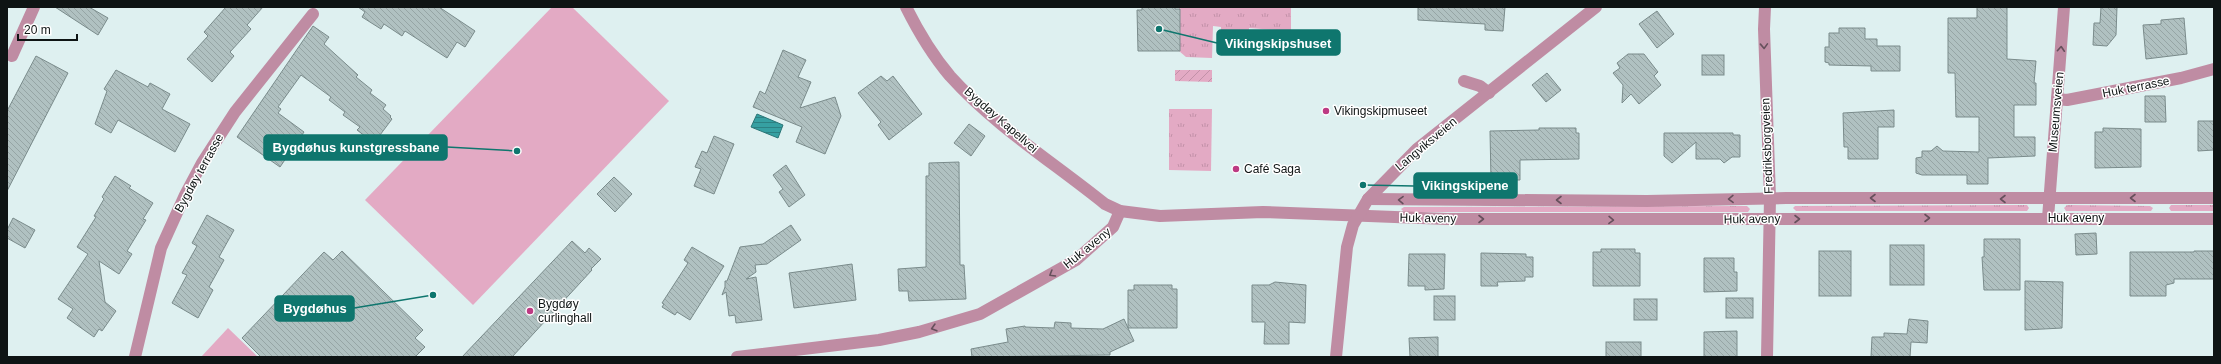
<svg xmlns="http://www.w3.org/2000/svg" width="2221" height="364" viewBox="0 0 2221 364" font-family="Helvetica,sans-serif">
  <defs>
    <pattern id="grass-tufts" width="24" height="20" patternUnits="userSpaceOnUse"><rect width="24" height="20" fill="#e3aac4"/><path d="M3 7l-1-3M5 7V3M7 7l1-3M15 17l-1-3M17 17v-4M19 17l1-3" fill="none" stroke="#c291a8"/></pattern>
    <pattern id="garden-furrows" width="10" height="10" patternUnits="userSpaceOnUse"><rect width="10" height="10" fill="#e3aac4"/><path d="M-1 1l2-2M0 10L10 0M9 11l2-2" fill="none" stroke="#c291a8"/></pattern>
    <pattern id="water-rules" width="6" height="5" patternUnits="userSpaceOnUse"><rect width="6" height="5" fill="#36a0a2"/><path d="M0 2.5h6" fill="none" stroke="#2c8183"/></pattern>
    <pattern id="building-back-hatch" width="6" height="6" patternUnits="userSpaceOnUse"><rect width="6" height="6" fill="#b0c1c1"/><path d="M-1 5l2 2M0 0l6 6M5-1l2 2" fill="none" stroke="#96a5a5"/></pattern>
  </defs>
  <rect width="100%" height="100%" fill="#def0f0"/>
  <!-- grass -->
  <g fill="url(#grass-tufts)">
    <path d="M1179 7H1291V31L1249 28 1248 51 1220 50 1221 27 1213 26 1212 58 1186 57 1179 51Z"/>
    <path d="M1169 109H1212L1211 171 1169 170Z"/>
    <path d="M2027 205 2029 208 2027 211H1796L1793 208 1795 206Z"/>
    <path d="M2067 205 2150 206 2153 208 2151 211H2066L2064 208Z"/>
    <path d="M2171 205H2214V211H2171L2169 208Z"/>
    <path d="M1747 206 1750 209 1748 212H1404L1401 209 1404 207Z"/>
  </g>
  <!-- garden -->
  <path fill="url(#garden-furrows)" d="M1175 70H1212V82L1175 81Z"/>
  <!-- pitch -->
  <g fill="#e3aac4">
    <path d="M552 7H572L669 101 473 305 365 200Z"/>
    <path d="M228 328 258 357H201Z"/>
  </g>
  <!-- water -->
  <path fill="url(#water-rules)" stroke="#2a7677" d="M757 114 783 125 778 138 751 127Z"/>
  <!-- building -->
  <g fill="url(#building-back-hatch)" stroke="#7a8b8b">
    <path d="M55 7H89L108 18 98 35Z"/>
    <path d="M226 7H263L247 25 251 29 230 52 234 56 212 82 187 59 208 36 204 32Z"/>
    <path d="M358 7H439L475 31 465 47 457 42 447 58 405 31 402 36 384 24 381 29 362 17 365 12Z"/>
    <path d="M1142 7H1175V9H1180V51H1138L1137 10H1142Z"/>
    <path d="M1418 7H1505L1503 31 1485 30V24L1418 20Z"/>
    <path d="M1977 7H2007V59L2036 61 2034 83H2036V105H2014V137H2035V156L1988 158V184H1967V175H1922L1916 173V158L1922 157V151H1931L1937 146 1943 151 1979 152V117H1956L1955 73H1948V18H1977Z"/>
    <path d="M2101 7H2117L2116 35 2107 46 2093 45 2094 23H2100Z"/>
    <path d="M1657 11 1674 34 1657 48 1639 24Z"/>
    <path d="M2184 18 2187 54 2146 59 2143 25 2161 24V20Z"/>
    <path d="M313 26 329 37 324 44 358 75 356 77 372 90 370 93 386 105 383 109 391 116 390 117 392 119 374 143 357 130 360 127 343 115 345 112 329 100 331 97 301 75 278 107 281 109 278 113 304 132 280 167 237 137Z"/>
    <path d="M1839 28H1865V39H1877V46H1900V71H1871V66L1829 65V63L1825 62V47H1829V33H1839Z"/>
    <path d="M783 50 806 60 798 77 811 82 800 108 835 97 841 116 825 154 796 142 802 127 753 107 760 91 765 94Z"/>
    <path d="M1628 54H1644L1658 72 1654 76 1661 85 1639 104 1631 94 1622 103 1623 85 1613 73 1620 68 1617 63Z"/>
    <rect x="1702" y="55" width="22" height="20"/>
    <path d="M36 56 68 73 7 191V111Z"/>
    <path d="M116 70 148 87 150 83 170 94 162 109 190 124 175 152 118 120 111 133 95 124 107 91 104 89Z"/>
    <path d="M1547 73 1561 90 1546 102 1532 85Z"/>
    <path d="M881 76 887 81 893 76 922 114 889 140 878 125 881 122 858 93Z"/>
    <path d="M2145 96H2165L2166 122H2145Z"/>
    <path d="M1894 110V127H1878V159H1848V147H1844L1843 113Z"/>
    <path d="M2198 121H2214V150L2198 151Z"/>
    <path d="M969 124 985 136 971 156 954 143Z"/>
    <path d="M1539 128H1576V133H1579V159L1520 160V180H1491L1490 131 1539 130Z"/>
    <path d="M2103 128 2141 129V167L2095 168V132H2103Z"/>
    <path d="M1664 133H1733V135H1740V157H1732L1724 163 1720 159H1696V142L1672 163 1664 156Z"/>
    <path d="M714 136 734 144 714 194 694 186 701 169 695 167 702 151 707 153Z"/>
    <path d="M959 162 960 265H964L966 299 909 301 908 291H899L898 269 926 267V176H929V163Z"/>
    <path d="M786 165 805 195 789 207 779 192 783 189 773 175Z"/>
    <path d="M115 176 131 186 129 188 153 203 143 219 146 220 127 251 132 254 119 274 99 261 105 302 116 311 102 331 99 329 94 337 67 318 73 309 58 299 88 254 77 247 96 217 94 216 104 199 102 197Z"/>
    <path d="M614 177 632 194 615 212 597 194Z"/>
    <path d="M207 215 234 230 219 257 224 260 209 287 213 290 198 318 172 303 187 275 182 273 197 246 192 243Z"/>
    <path d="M13 218 35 230 25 248 7 238V230Z"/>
    <path d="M791 225 801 240 767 264 755 265 756 272 746 279 756 277 762 320 736 323 735 315 729 316 726 292 722 295 725 287V281H727L740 247 763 244Z"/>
    <path d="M2096 233 2097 254 2076 255 2075 234Z"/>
    <path d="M1984 239H2020V290H1984L1982 257H1984Z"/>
    <path d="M572 241 585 253 589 248 601 259 591 269 592 270 512 357H462Z"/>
    <rect x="1890" y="245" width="34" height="40"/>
    <path d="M692 247 724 266 690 320 677 312 675 315 662 307 664 304 662 303 688 263 684 260Z"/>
    <path d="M1601 249H1635V253H1640V286H1593V252H1601Z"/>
    <path d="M342 251 423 330 415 338 425 347 415 357H261L242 338 324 252 333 260Z"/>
    <rect x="1819" y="251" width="32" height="45"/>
    <path d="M2194 251H2214V279H2174V283L2166 285V296H2130V252H2194Z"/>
    <path d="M1481 253 1526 254V257H1533V277H1525V281L1497 282 1498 286H1481Z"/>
    <path d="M1409 254H1445L1444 289 1425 290V286H1408Z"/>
    <path d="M1704 258H1734V272H1737V291L1704 292Z"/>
    <path d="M852 264 856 300 794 308 789 273Z"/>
    <path d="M2025 281 2063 282 2062 328 2025 330Z"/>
    <path d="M1275 282 1306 285 1305 323 1289 322V344H1264L1265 322H1252V285H1269Z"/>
    <path d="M1134 285H1172V289H1177V328H1128L1134 341 1110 352V355L972 357 971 349 1008 342 1006 329 1025 326V327L1054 328 1055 322 1071 323V328L1103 329 1124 319 1128 328V290H1134Z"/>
    <rect x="1434" y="296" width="21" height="24"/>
    <rect x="1726" y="298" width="27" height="20"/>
    <rect x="1634" y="299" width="23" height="21"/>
    <path d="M1909 319 1928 321 1927 343 1911 342 1910 357H1871L1872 337H1884V333L1907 334Z"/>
    <path d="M1737 331V357H1704V332Z"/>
    <path d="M1438 337V357H1410L1409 338Z"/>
    <rect x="1606" y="342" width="35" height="15"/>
  </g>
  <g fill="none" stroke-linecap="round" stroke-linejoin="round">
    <!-- minor -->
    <g stroke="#bf8ca3" stroke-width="12">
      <path d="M906 7C918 31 933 56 950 76 995 126 1053 162 1105 204L1120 211 1160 216 1263 212 1447 219H2214"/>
      <path d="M1765 7 1764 29 1770 198 1767 357"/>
      <path d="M12 56 34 7"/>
      <path d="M1464 81 1480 86 1489 93"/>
      <path d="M2057 99 2067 100 2181 78 2214 69"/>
      <path d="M1368 199 1647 201 1786 198H2214"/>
      <path d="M2048 218 2064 7"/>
      <path d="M135 357 161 248 185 195 202 163 235 112 313 14"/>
      <path d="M737 357 879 340 919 332 980 314 1076 260 1113 227 1120 211"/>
      <path d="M1336 357 1347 247 1353 225 1368 199 1417 149 1596 7"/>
    </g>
  </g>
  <!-- one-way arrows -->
  <defs><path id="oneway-chevron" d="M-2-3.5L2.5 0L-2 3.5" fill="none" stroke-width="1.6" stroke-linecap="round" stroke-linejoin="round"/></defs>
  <g stroke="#66505c">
    <use href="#oneway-chevron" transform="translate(1764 46) rotate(88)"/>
    <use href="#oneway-chevron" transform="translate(2061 49) rotate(-86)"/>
    <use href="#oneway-chevron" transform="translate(1873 198) rotate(-180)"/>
    <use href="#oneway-chevron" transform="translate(2133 198) rotate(180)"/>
    <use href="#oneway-chevron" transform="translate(1731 199) rotate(179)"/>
    <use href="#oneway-chevron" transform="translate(2003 199) rotate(-180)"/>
    <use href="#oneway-chevron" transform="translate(1401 200) rotate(-179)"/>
    <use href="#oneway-chevron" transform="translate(1559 200) rotate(-180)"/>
    <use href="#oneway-chevron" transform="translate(1927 218)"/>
    <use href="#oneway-chevron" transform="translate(1481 219)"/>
    <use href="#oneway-chevron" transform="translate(1797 219)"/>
    <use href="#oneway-chevron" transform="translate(1611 220) rotate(1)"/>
    <use href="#oneway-chevron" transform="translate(1052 274) rotate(149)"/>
    <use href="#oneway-chevron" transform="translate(934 328) rotate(164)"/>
  </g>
  <!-- markers -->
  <g fill="#bd3a83" stroke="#fff" stroke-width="1.5">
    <circle cx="1326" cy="111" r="4"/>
    <circle cx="1236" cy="169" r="4"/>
    <circle cx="530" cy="311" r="4"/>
  </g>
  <g text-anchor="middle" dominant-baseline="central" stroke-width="3" stroke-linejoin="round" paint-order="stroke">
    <!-- street labels -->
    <g font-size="12" fill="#0e1414" stroke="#fff">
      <text transform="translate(2136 87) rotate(-11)">Huk terrasse</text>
      <text transform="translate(2056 112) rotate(-85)">Museumsveien</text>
      <text transform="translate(1001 120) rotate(41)">Bygdøy Kapellvei</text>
      <text transform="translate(1426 144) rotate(-40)">Langviksveien</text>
      <text transform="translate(1767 146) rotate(-92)">Fredriksborgveien</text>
      <text transform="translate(199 173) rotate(-61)">Bygdøy terrasse</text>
      <text transform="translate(1428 218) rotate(1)">Huk aveny</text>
      <text x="2076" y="218">Huk aveny</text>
      <text transform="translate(1752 219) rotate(-1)">Huk aveny</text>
      <text transform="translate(1087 248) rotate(-39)">Huk aveny</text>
    </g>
    <!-- poi labels -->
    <g font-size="12" fill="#0e1414" stroke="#fff" text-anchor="start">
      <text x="1334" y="111">Vikingskipmuseet</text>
      <text x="1244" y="169">Café Saga</text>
      <text x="538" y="304">Bygdøy<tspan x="538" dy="14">curlinghall</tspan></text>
    </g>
  </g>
  <!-- callouts -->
  <path fill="none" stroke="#0f766e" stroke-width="1.5" d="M1159 29L1217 43M517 151L447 147M1363 185L1414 186M433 295L354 308"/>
  <g fill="#0f766e" stroke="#fff" stroke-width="1.5">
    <circle cx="1159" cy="29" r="4"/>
    <circle cx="517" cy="151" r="4"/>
    <circle cx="1363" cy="185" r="4"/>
    <circle cx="433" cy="295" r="4"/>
  </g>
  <g fill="#0f766e" stroke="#0f766e" stroke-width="1.5">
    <rect x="1217" y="30" width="123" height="25" rx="4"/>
    <rect x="264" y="135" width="183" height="25" rx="4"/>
    <rect x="1414" y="173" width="103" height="25" rx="4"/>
    <rect x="275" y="296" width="79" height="25" rx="4"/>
  </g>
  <g font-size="13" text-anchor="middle" font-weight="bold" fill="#fff">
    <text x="1278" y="48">Vikingskipshuset</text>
    <text x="356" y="152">Bygdøhus kunstgressbane</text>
    <text x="1465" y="190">Vikingskipene</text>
    <text x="315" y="313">Bygdøhus</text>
  </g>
  <!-- border -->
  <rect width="2221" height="364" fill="none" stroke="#0e1414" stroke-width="16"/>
  <!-- scale -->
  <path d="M18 34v6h59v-6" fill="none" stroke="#0e1414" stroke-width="2"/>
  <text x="24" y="34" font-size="12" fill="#0e1414" stroke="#ffffff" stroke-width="3" paint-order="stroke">20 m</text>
</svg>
